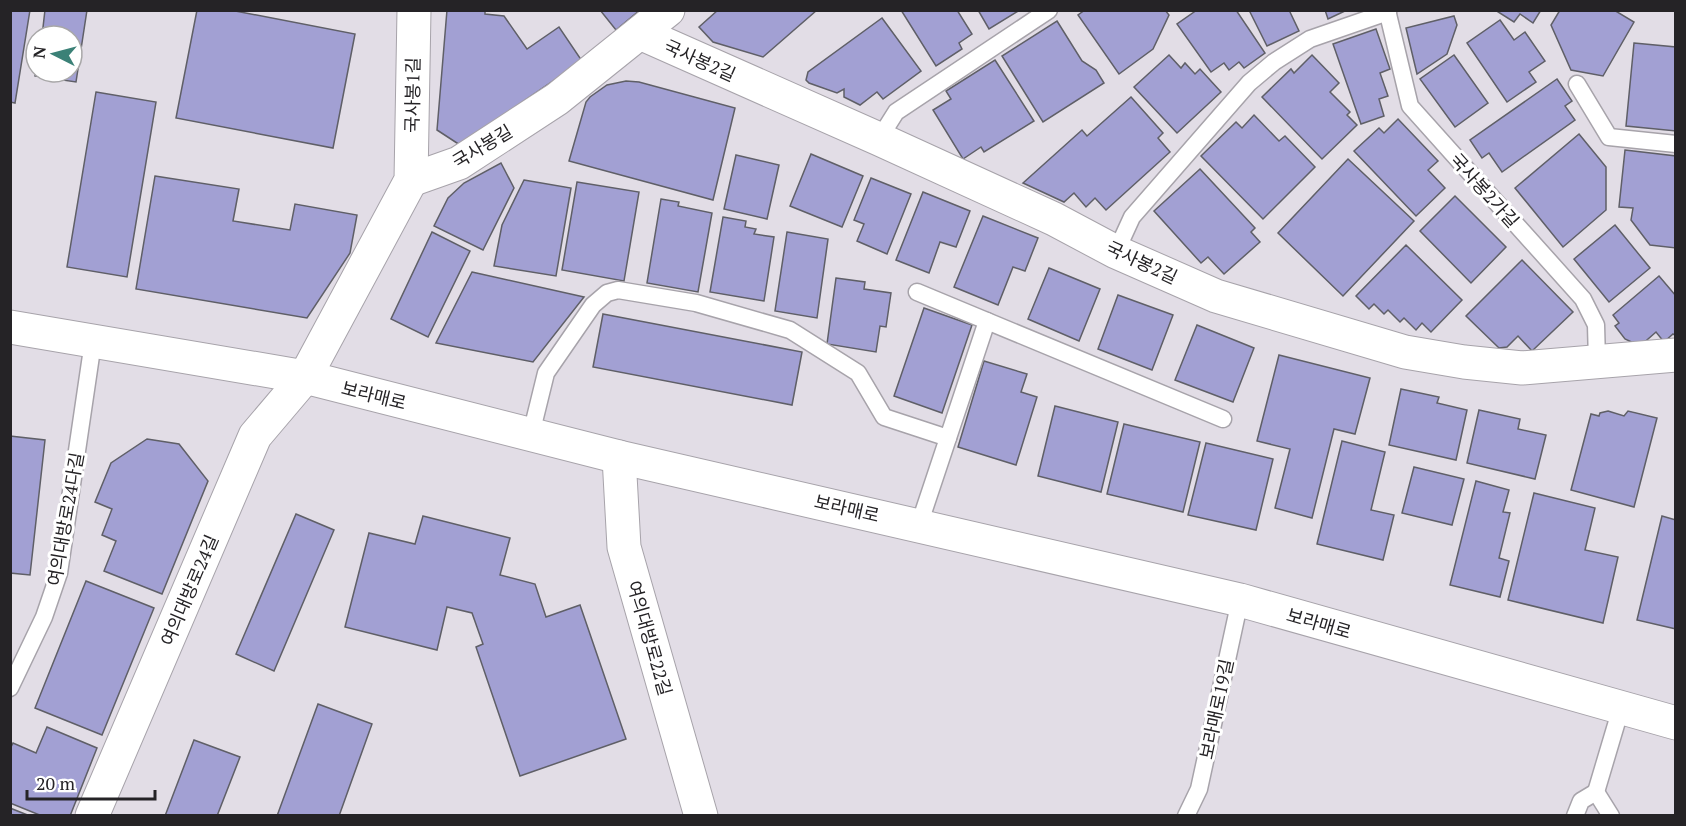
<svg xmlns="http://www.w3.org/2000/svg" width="1686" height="826" viewBox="0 0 1686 826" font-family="'PT Serif','Noto Sans KR',serif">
  <rect width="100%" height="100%" fill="#e2dde6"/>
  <!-- building -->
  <g fill="#a2a0d3" stroke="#5f5f67" stroke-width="1.5">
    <path d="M10 10H30L15 103 10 102Z"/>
    <path d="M45 10H87L76 82 35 76 36 72H72V36H42Z"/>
    <path d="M197 10H230L355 34 333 148 176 118Z"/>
    <path d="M447 10H485V14L504 16 527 49 559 27 582 61 460 145 437 130Z"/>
    <path d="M600 10H640L616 30Z"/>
    <path d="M718 10H817L763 57 713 42 699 27Z"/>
    <path d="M901 10H957L972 34 959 43 962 49 936 66Z"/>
    <path d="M978 10H1020L989 29Z"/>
    <path d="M1085 10H1165L1169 15 1153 49 1119 74 1078 15Z"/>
    <path d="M1197 10H1236L1265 53 1244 68 1239 62 1229 70 1224 63 1211 72 1177 24Z"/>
    <path d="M1249 10H1289L1299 31 1267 46Z"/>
    <path d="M1325 10H1347L1328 19Z"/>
    <path d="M1495 10H1541L1533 23 1520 14 1514 22Z"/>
    <path d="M1560 10H1614L1634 22 1603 76 1571 70 1551 25Z"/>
    <path d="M1454 16 1457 25 1447 54 1417 74 1406 28Z"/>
    <path d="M882 18 921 71 883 99 877 92 860 105 844 97V89L837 93 809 83 806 80 808 72Z"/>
    <path d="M1500 20 1514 40 1525 32 1545 61 1529 72 1536 82 1507 102 1467 43Z"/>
    <path d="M1057 21 1082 61 1096 70 1104 83 1043 122 1002 56Z"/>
    <path d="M1376 29 1390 69 1380 73 1388 96 1379 99 1384 116 1361 124 1333 44Z"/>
    <path d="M1634 43 1676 47V131L1626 126Z"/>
    <path d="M1169 55 1181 68 1185 63 1195 74 1200 69 1221 92 1177 133 1134 87Z"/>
    <path d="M1312 55 1339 83 1330 92 1350 112 1347 115 1357 125 1322 159 1262 97 1291 69 1294 73Z"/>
    <path d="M1454 55 1488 103 1455 127 1420 79Z"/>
    <path d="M995 60 1034 121 984 152 981 147 963 159 933 110 951 99 946 91Z"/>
    <path d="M1557 79 1572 101 1565 106 1575 120 1502 172 1489 153 1482 158 1470 140Z"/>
    <path d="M626 81 639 82 735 108 713 200 569 161 586 102 590 97 607 85Z"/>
    <path d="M96 92 156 102 127 277 67 267Z"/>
    <path d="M1131 97 1163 133 1158 138 1170 152 1106 210 1095 198 1086 207 1074 193 1064 202 1023 183 1082 130 1087 136Z"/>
    <path d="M1254 115 1279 141 1285 136 1315 167 1263 219 1201 156 1236 122 1242 128Z"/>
    <path d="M1398 119 1438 161 1428 170 1445 188 1416 216 1354 151 1379 128 1384 133Z"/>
    <path d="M1579 134 1606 167V210L1563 247 1515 188Z"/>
    <path d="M1625 150 1676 156V248L1650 245 1631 220 1633 208 1619 207Z"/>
    <path d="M811 154 863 176 842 227 790 206Z"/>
    <path d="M736 155 779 165 767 219 724 209Z"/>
    <path d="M1348 159 1414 221 1343 296 1278 233Z"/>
    <path d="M501 163 514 188 483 250 434 226 448 198 464 183Z"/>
    <path d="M1200 169 1255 228 1251 232 1260 242 1224 274 1208 257 1201 263 1154 211Z"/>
    <path d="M155 176 239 189 233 221 290 230 295 204 357 215 350 253 307 318 136 289Z"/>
    <path d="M871 178 911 194 887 254 857 241 864 224 854 220Z"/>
    <path d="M524 180 571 188 556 276 494 266 502 225Z"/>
    <path d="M577 182 639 192 624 281 562 270Z"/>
    <path d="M923 192 970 211 956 247 940 242 929 273 896 260Z"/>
    <path d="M1455 196 1506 247 1471 283 1420 231Z"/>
    <path d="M661 199 679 202 678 206 712 213 698 292 647 283Z"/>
    <path d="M983 216 1038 238 1025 271 1013 267 998 305 954 287Z"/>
    <path d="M723 217 746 221 745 227 756 229 754 234 774 237 764 301 710 292Z"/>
    <path d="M1615 225 1650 268 1609 302 1574 259Z"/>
    <path d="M432 232 470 251 428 337 391 319Z"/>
    <path d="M787 232 828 239 817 318 775 311Z"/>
    <path d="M1406 245 1462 300 1431 332 1422 323 1416 330 1404 318 1400 322 1388 310 1384 314 1374 304 1369 309 1356 296Z"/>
    <path d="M1522 260 1573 312 1532 351 1518 336 1507 347 1499 348 1466 316Z"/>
    <path d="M1049 268 1100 289 1079 341 1028 319Z"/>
    <path d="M472 272 584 297 533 362 436 343Z"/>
    <path d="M1659 276 1676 296V336L1673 334 1664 342 1656 332 1640 346 1625 339 1615 326 1619 323 1613 315Z"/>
    <path d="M836 278 865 282 864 289 891 293 886 327 880 326 876 352 827 344Z"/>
    <path d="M1118 295 1173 315 1152 370 1098 349Z"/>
    <path d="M924 308 972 325 942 413 894 396Z"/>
    <path d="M603 314 802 352 792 405 593 367Z"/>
    <path d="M1197 325 1254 348 1233 402 1175 380Z"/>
    <path d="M1279 355 1370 378 1355 434 1334 429 1312 518 1275 508 1290 449 1257 441Z"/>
    <path d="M984 361 1027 374 1021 392 1037 397 1016 465 958 447Z"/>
    <path d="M1401 389 1439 397 1437 403 1467 410 1456 460 1389 445Z"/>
    <path d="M1055 406 1118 422 1101 492 1038 476Z"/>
    <path d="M1479 410 1520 419 1518 429 1546 435 1535 479 1467 463Z"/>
    <path d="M1608 411 1624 416 1628 411 1657 418 1634 507 1571 490 1591 414 1599 416 1600 413Z"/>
    <path d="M1124 424 1200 442 1183 512 1107 494Z"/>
    <path d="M10 436 45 440 30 575 10 573Z"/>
    <path d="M147 439 179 444 208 481 162 594 104 571 116 541 102 535 112 509 95 502 111 463Z"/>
    <path d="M1342 441 1385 452 1371 510 1394 515 1383 560 1317 544Z"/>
    <path d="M1206 443 1273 459 1256 530 1188 515Z"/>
    <path d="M1414 467 1464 479 1452 525 1402 513Z"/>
    <path d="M1476 481 1509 490 1503 512 1510 513 1499 558 1509 561 1500 597 1450 585Z"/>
    <path d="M1534 493 1595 508 1585 550 1618 557 1603 623 1508 600Z"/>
    <path d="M296 514 334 530 274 671 236 654Z"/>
    <path d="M423 516 510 538 500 575 535 584 546 617 580 605 626 739 520 776 476 647 483 644 472 613 447 607 437 650 345 627 369 533 415 544Z"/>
    <path d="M1662 516 1676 520V629L1637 620Z"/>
    <path d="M86 581 154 608 102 735 35 708Z"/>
    <path d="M318 704 372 724 339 816H277Z"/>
    <path d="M47 727 97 748 70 816H42L10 803V749L13 743 36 753Z"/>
    <path d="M194 740 240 757 217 816H165Z"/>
    <path d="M10 808 30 816H10Z"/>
  </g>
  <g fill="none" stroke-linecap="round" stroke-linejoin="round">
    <defs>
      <g id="service">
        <path d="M1387 10 1410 106 1583 299 1596 325 1597 361"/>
        <path d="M1577 84 1609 137 1676 144"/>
        <path d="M879 139 896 112 1049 10"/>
        <path d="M1116 252 1132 217 1249 83 1274 62 1310 39 1388 12"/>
        <path d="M917 292 1223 419"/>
        <path d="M531 434 546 373 593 305 607 293 618 290 696 303 790 330 858 373 884 417 948 438"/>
        <path d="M919 525 987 321"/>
        <path d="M10 688 44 617 59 573 93 342"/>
        <path d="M1596 792 1621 708"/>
        <path d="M1596 792 1611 816"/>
        <path d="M1186 816 1199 789 1240 600"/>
        <path d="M1575 816 1581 801 1596 792"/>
      </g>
      <g id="minor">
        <path d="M640 33 879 139 1054 219 1116 252 1216 296 1405 352 1464 362 1522 368 1676 355"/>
        <path d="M411 180 459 163 557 99 668 10"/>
      </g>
      <g id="tertiary">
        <path d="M619 457 624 547 701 816"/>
        <path d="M92 816 255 436 305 377 411 180 414 10"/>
      </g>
      <path id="secondary" d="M10 327 305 377 619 457 1240 600 1676 723"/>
    </defs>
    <!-- service casing -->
    <use href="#service" stroke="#a7a3aa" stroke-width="19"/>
    <!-- minor casing -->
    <use href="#minor" stroke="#a7a3aa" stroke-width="35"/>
    <!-- tertiary casing -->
    <use href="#tertiary" stroke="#a7a3aa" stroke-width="35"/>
    <!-- secondary casing -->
    <use href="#secondary" stroke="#a7a3aa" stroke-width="35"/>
    <!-- service -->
    <use href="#service" stroke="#fff" stroke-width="16"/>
    <!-- minor -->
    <use href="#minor" stroke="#fff" stroke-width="33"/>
    <!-- tertiary -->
    <use href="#tertiary" stroke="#fff" stroke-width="33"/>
    <!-- secondary -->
    <use href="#secondary" stroke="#fff" stroke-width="33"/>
  </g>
  <g text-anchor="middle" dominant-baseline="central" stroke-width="6" stroke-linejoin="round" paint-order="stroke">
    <!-- street labels -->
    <g font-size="18" fill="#252326" stroke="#fff">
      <text transform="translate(700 60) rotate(24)">국사봉2길</text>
      <text transform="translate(412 95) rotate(-89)">국사봉1길</text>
      <text transform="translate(482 146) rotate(-31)">국사봉길</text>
      <text transform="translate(1485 190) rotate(48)">국사봉2가길</text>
      <text transform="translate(1142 262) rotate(25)">국사봉2길</text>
      <text transform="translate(374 395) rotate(14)">보라매로</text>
      <text transform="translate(847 508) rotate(13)">보라매로</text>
      <text transform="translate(65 519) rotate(-80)">여의대방로24다길</text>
      <text transform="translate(189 590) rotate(-67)">여의대방로24길</text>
      <text transform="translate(1319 623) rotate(16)">보라매로</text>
      <text transform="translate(650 638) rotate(74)">여의대방로22길</text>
      <text transform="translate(1216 709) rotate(-78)">보라매로19길</text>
    </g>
  </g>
  <!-- border -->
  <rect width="1686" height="826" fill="none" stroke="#252326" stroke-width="24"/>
  <!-- north arrow -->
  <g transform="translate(54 54) rotate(276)"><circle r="28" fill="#ffffff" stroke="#a8a7a8" stroke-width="1.5"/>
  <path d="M0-4.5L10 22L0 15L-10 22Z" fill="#3b8177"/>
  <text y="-9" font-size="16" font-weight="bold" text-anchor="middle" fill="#252326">N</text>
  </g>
  <!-- scale -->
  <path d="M27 790v9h128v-9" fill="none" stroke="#252326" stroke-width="3"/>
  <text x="36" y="790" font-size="18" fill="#252326" stroke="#ffffff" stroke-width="4.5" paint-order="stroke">20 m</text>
</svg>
